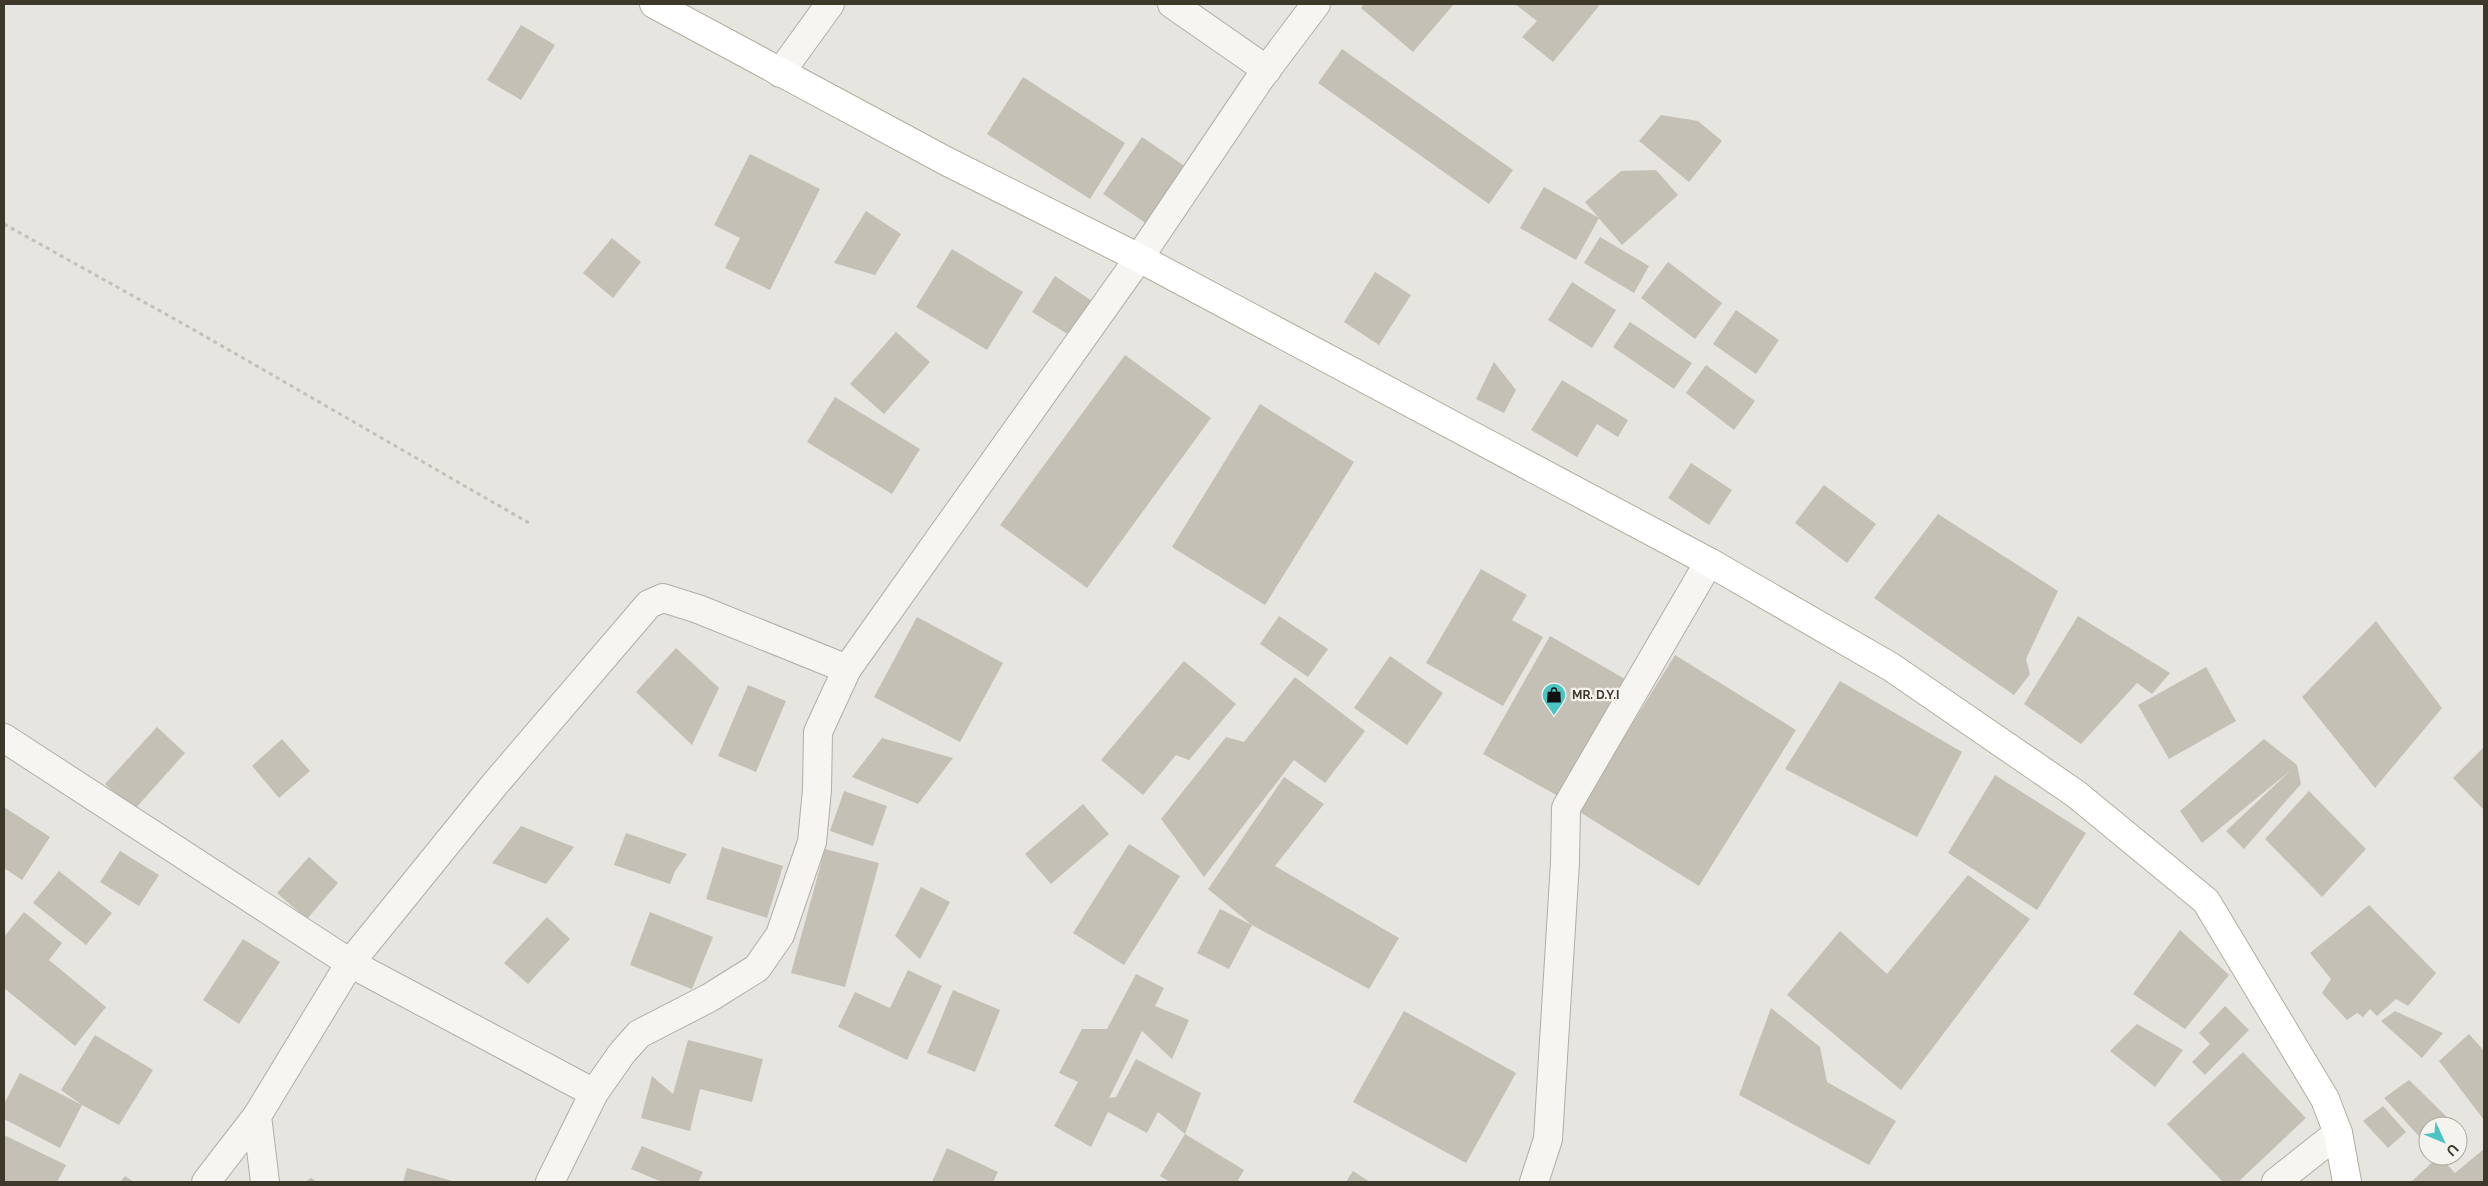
<svg xmlns="http://www.w3.org/2000/svg" width="2488" height="1186" viewBox="0 0 2488 1186" font-family="Raleway,sans-serif">
  <rect width="100%" height="100%" fill="#e7e5df"/>
  <!-- building -->
  <g fill="#c4c0b6">
    <path d="M1364 4H1454L1413 52 1361 8Z"/>
    <path d="M1515 4H1597L1599 6 1553 62 1522 37 1537 21Z"/>
    <path d="M521 25 555 45 521 100 487 80Z"/>
    <path d="M1342 49 1513 170 1489 204 1318 83Z"/>
    <path d="M1023 77 1125 143 1090 199 987 134Z"/>
    <path d="M1661 115 1698 121 1722 141 1689 182 1639 141Z"/>
    <path d="M1142 137 1186 167 1147 224 1103 194Z"/>
    <path d="M750 154 820 189 770 290 725 268 740 238 714 225Z"/>
    <path d="M1656 170 1678 195 1622 245 1585 202 1621 171Z"/>
    <path d="M1544 187 1599 218 1576 260 1520 228Z"/>
    <path d="M866 211 901 234 875 275 834 263Z"/>
    <path d="M1600 237 1649 266 1634 293 1584 263Z"/>
    <path d="M612 238 641 262 613 298 583 273Z"/>
    <path d="M952 249 1023 292 987 350 916 307Z"/>
    <path d="M1668 262 1722 303 1695 339 1641 298Z"/>
    <path d="M1375 272 1411 295 1379 345 1344 322Z"/>
    <path d="M1055 276 1092 301 1069 335 1032 312Z"/>
    <path d="M1572 282 1616 310 1592 348 1548 320Z"/>
    <path d="M1736 310 1779 340 1756 374 1713 344Z"/>
    <path d="M1630 322 1692 363 1674 389 1613 347Z"/>
    <path d="M896 332 930 362 884 414 850 384Z"/>
    <path d="M1125 355 1211 418 1087 588 1000 525Z"/>
    <path d="M1494 362 1516 390 1504 413 1476 399Z"/>
    <path d="M1706 365 1755 401 1734 430 1686 393Z"/>
    <path d="M1562 380 1628 420 1618 437 1597 424 1577 457 1531 430Z"/>
    <path d="M835 397 920 449 892 494 807 442Z"/>
    <path d="M1260 404 1354 462 1265 605 1172 547Z"/>
    <path d="M1691 463 1732 490 1709 525 1668 498Z"/>
    <path d="M1824 485 1876 524 1847 563 1795 523Z"/>
    <path d="M1938 514 2058 591 2026 659 2030 674 2014 695 1874 598Z"/>
    <path d="M1481 569 1527 595 1512 620 1543 637 1503 706 1426 663Z"/>
    <path d="M1279 616 1328 649 1308 677 1260 644Z"/>
    <path d="M2078 616 2170 673 2152 694 2137 683 2081 744 2024 704Z"/>
    <path d="M917 617 1003 663 960 742 874 697Z"/>
    <path d="M2376 621 2442 708 2375 788 2302 697Z"/>
    <path d="M1550 636 1625 679 1558 796 1483 754Z"/>
    <path d="M676 648 719 688 692 745 636 692Z"/>
    <path d="M1675 655 1796 730 1699 886 1578 811Z"/>
    <path d="M1390 656 1443 693 1407 745 1354 708Z"/>
    <path d="M1184 661 1236 704 1189 760 1176 755 1143 795 1101 760Z"/>
    <path d="M2206 667 2236 721 2169 759 2138 705Z"/>
    <path d="M1295 677 1365 731 1325 783 1294 760 1204 877 1161 819 1226 737 1244 742Z"/>
    <path d="M1840 681 1962 752 1917 837 1785 769Z"/>
    <path d="M748 685 786 701 756 772 718 756Z"/>
    <path d="M157 727 185 753 134 810 105 784Z"/>
    <path d="M882 738 953 758 918 804 852 777Z"/>
    <path d="M282 739 310 771 279 798 252 766Z"/>
    <path d="M2264 739 2297 765 2301 784 2244 849 2226 831 2291 770 2202 843 2180 811Z"/>
    <path d="M2484 747V810L2453 778Z"/>
    <path d="M1995 775 2086 833 2037 910 1948 853Z"/>
    <path d="M1284 777 1324 804 1275 866 1399 938 1369 989 1252 925 1208 889Z"/>
    <path d="M844 791 887 806 873 846 830 831Z"/>
    <path d="M2309 791 2366 849 2322 897 2265 839Z"/>
    <path d="M1083 804 1109 834 1051 884 1025 854Z"/>
    <path d="M4 807 50 837 22 880 4 868Z"/>
    <path d="M521 826 574 847 546 884 492 863Z"/>
    <path d="M626 833 687 854 675 871 670 884 614 865Z"/>
    <path d="M1129 844 1180 876 1124 965 1073 933Z"/>
    <path d="M722 847 783 866 767 918 706 899Z"/>
    <path d="M825 849 879 863 845 987 791 973Z"/>
    <path d="M120 851 159 875 139 906 100 882Z"/>
    <path d="M309 857 338 883 307 919 277 893Z"/>
    <path d="M59 871 112 913 86 945 33 903Z"/>
    <path d="M1968 875 2030 919 1901 1090 1787 995 1840 931 1887 974Z"/>
    <path d="M921 887 950 902 920 959 895 936Z"/>
    <path d="M2369 905 2436 973 2408 1006 2396 999 2377 1016 2370 1009 2363 1017 2357 1013 2347 1020 2322 993 2331 979 2310 953Z"/>
    <path d="M1220 909 1252 925 1229 969 1197 953Z"/>
    <path d="M24 912 62 943 49 960 106 1007 75 1046 4 988V937Z"/>
    <path d="M650 912 713 937 692 989 630 965Z"/>
    <path d="M547 917 570 939 528 984 504 963Z"/>
    <path d="M2180 930 2229 975 2185 1029 2133 994Z"/>
    <path d="M243 939 280 962 239 1024 203 1000Z"/>
    <path d="M908 970 942 986 907 1060 838 1027 855 992 890 1008Z"/>
    <path d="M1136 974 1164 988 1155 1006 1189 1020 1172 1059 1142 1031 1109 1098 1116 1097 1136 1059 1201 1093 1185 1134 1244 1170 1237 1182H1170L1160 1176 1185 1134 1158 1112 1147 1133 1108 1112 1091 1147 1054 1126 1078 1082 1059 1073 1082 1029H1107Z"/>
    <path d="M953 990 1000 1010 975 1072 927 1053Z"/>
    <path d="M2225 1006 2249 1030 2205 1075 2192 1062 2210 1044 2199 1033Z"/>
    <path d="M1771 1008 1820 1047 1827 1082 1896 1121 1869 1165 1739 1095Z"/>
    <path d="M1404 1011 1516 1073 1466 1163 1353 1102Z"/>
    <path d="M2395 1011 2443 1033 2422 1058 2381 1021Z"/>
    <path d="M2137 1024 2183 1050 2155 1087 2110 1051Z"/>
    <path d="M2469 1034 2484 1051V1120L2439 1061Z"/>
    <path d="M95 1035 153 1070 119 1125 82 1105 60 1148 4 1119V1104L20 1073 82 1105 61 1090Z"/>
    <path d="M688 1040 763 1059 752 1102 700 1089 690 1131 641 1118 652 1076 673 1094Z"/>
    <path d="M2243 1052 2306 1118 2238 1182H2223L2167 1124Z"/>
    <path d="M2409 1080 2456 1126H2428V1146L2384 1098Z"/>
    <path d="M2383 1106 2406 1132 2388 1148 2363 1121Z"/>
    <path d="M4 1135 66 1165 57 1182H4Z"/>
    <path d="M642 1146 703 1172 698 1182H662L631 1169Z"/>
    <path d="M947 1148 998 1172 993 1182H932Z"/>
    <path d="M2484 1149V1182H2411L2439 1156 2455 1173Z"/>
    <path d="M407 1168 456 1182H403Z"/>
    <path d="M1353 1171 1370 1182H1346Z"/>
    <path d="M125 1176 134 1182H120Z"/>
    <path d="M311 1178 317 1182H305Z"/>
  </g>
  <g fill="none" stroke-linecap="round" stroke-linejoin="round">
    <defs>
      <g id="minor">
        <path d="M1172 4 1267 70"/>
        <path d="M780 73 830 4"/>
        <path d="M4 738 350 963 594 1093"/>
        <path d="M206 1182 257 1116"/>
        <path d="M265 1182 257 1116 350 963 495 784 649 604 663 598 698 609 847 669"/>
        <path d="M550 1182 594 1093 622 1053 639 1034 709 998 757 968 780 935 812 842 817 790 818 732 847 669 1139 258 1261 77 1316 4"/>
        <path d="M1534 1182 1548 1139 1565 862 1566 808 1709 562"/>
        <path d="M2276 1182 2338 1133"/>
      </g>
      <path id="major" d="M654 4 946 161 1139 258 1709 562 1891 667 2076 794 2206 901 2325 1099 2338 1133 2347 1182"/>
    </defs>
    <!-- minor casing -->
    <use href="#minor" stroke="#b1aea5" stroke-width="30"/>
    <!-- major casing -->
    <use href="#major" stroke="#b2ad9f" stroke-width="30"/>
    <!-- path -->
    <path stroke="#c2c0b9" stroke-width="3" stroke-dasharray="4 4" stroke-linecap="butt" d="M4 224 196 331 529 523"/>
    <!-- minor -->
    <use href="#minor" stroke="#f6f5f1" stroke-width="28"/>
    <!-- major -->
    <use href="#major" stroke="#fff" stroke-width="28"/>
  </g>
  <!-- icons -->
  <defs>
    <symbol id="shop-pin" viewBox="-11 -11 22 30"><path d="M0 17L-7.5 6A9.5 9.5 0 1 1 7.5 6Z" fill="#4bc5c1" stroke="#f5f3ee"/><path d="M-5-2.5h2.3a2.7 3.5 0 0 1 5.4 0H5L5.5 6h-11ZM-1.5-2.5h3a1.5 2.3 0 0 0-3 0Z" fill="#111"/></symbol>
  </defs>
  <g fill-rule="evenodd">
    <use href="#shop-pin" x="1540" y="681" width="28" height="38"/>
  </g>
  <g text-anchor="middle" dominant-baseline="central" stroke-width="4.5" stroke-linejoin="round" paint-order="stroke">
    <!-- poi labels -->
    <g font-size="12" font-weight="bold" fill="#3d3829" stroke="#f5f3ee" text-anchor="start">
      <text x="1572" y="695">MR. D.Y.I</text>
    </g>
  </g>
  <!-- border -->
  <rect width="2488" height="1186" fill="none" stroke="#3d3829" stroke-width="10"/>
  <!-- north arrow -->
  <g transform="translate(2443 1141) rotate(134)"><circle r="24" fill="#f5f3ee" stroke="#aba89f"/>
  <path d="M0-4L9 19L0 12L-9 19Z" fill="#4bc5c1"/>
  <text y="-8" font-size="14" font-weight="bold" text-anchor="middle" fill="#3d3829">U</text>
  </g>
</svg>
